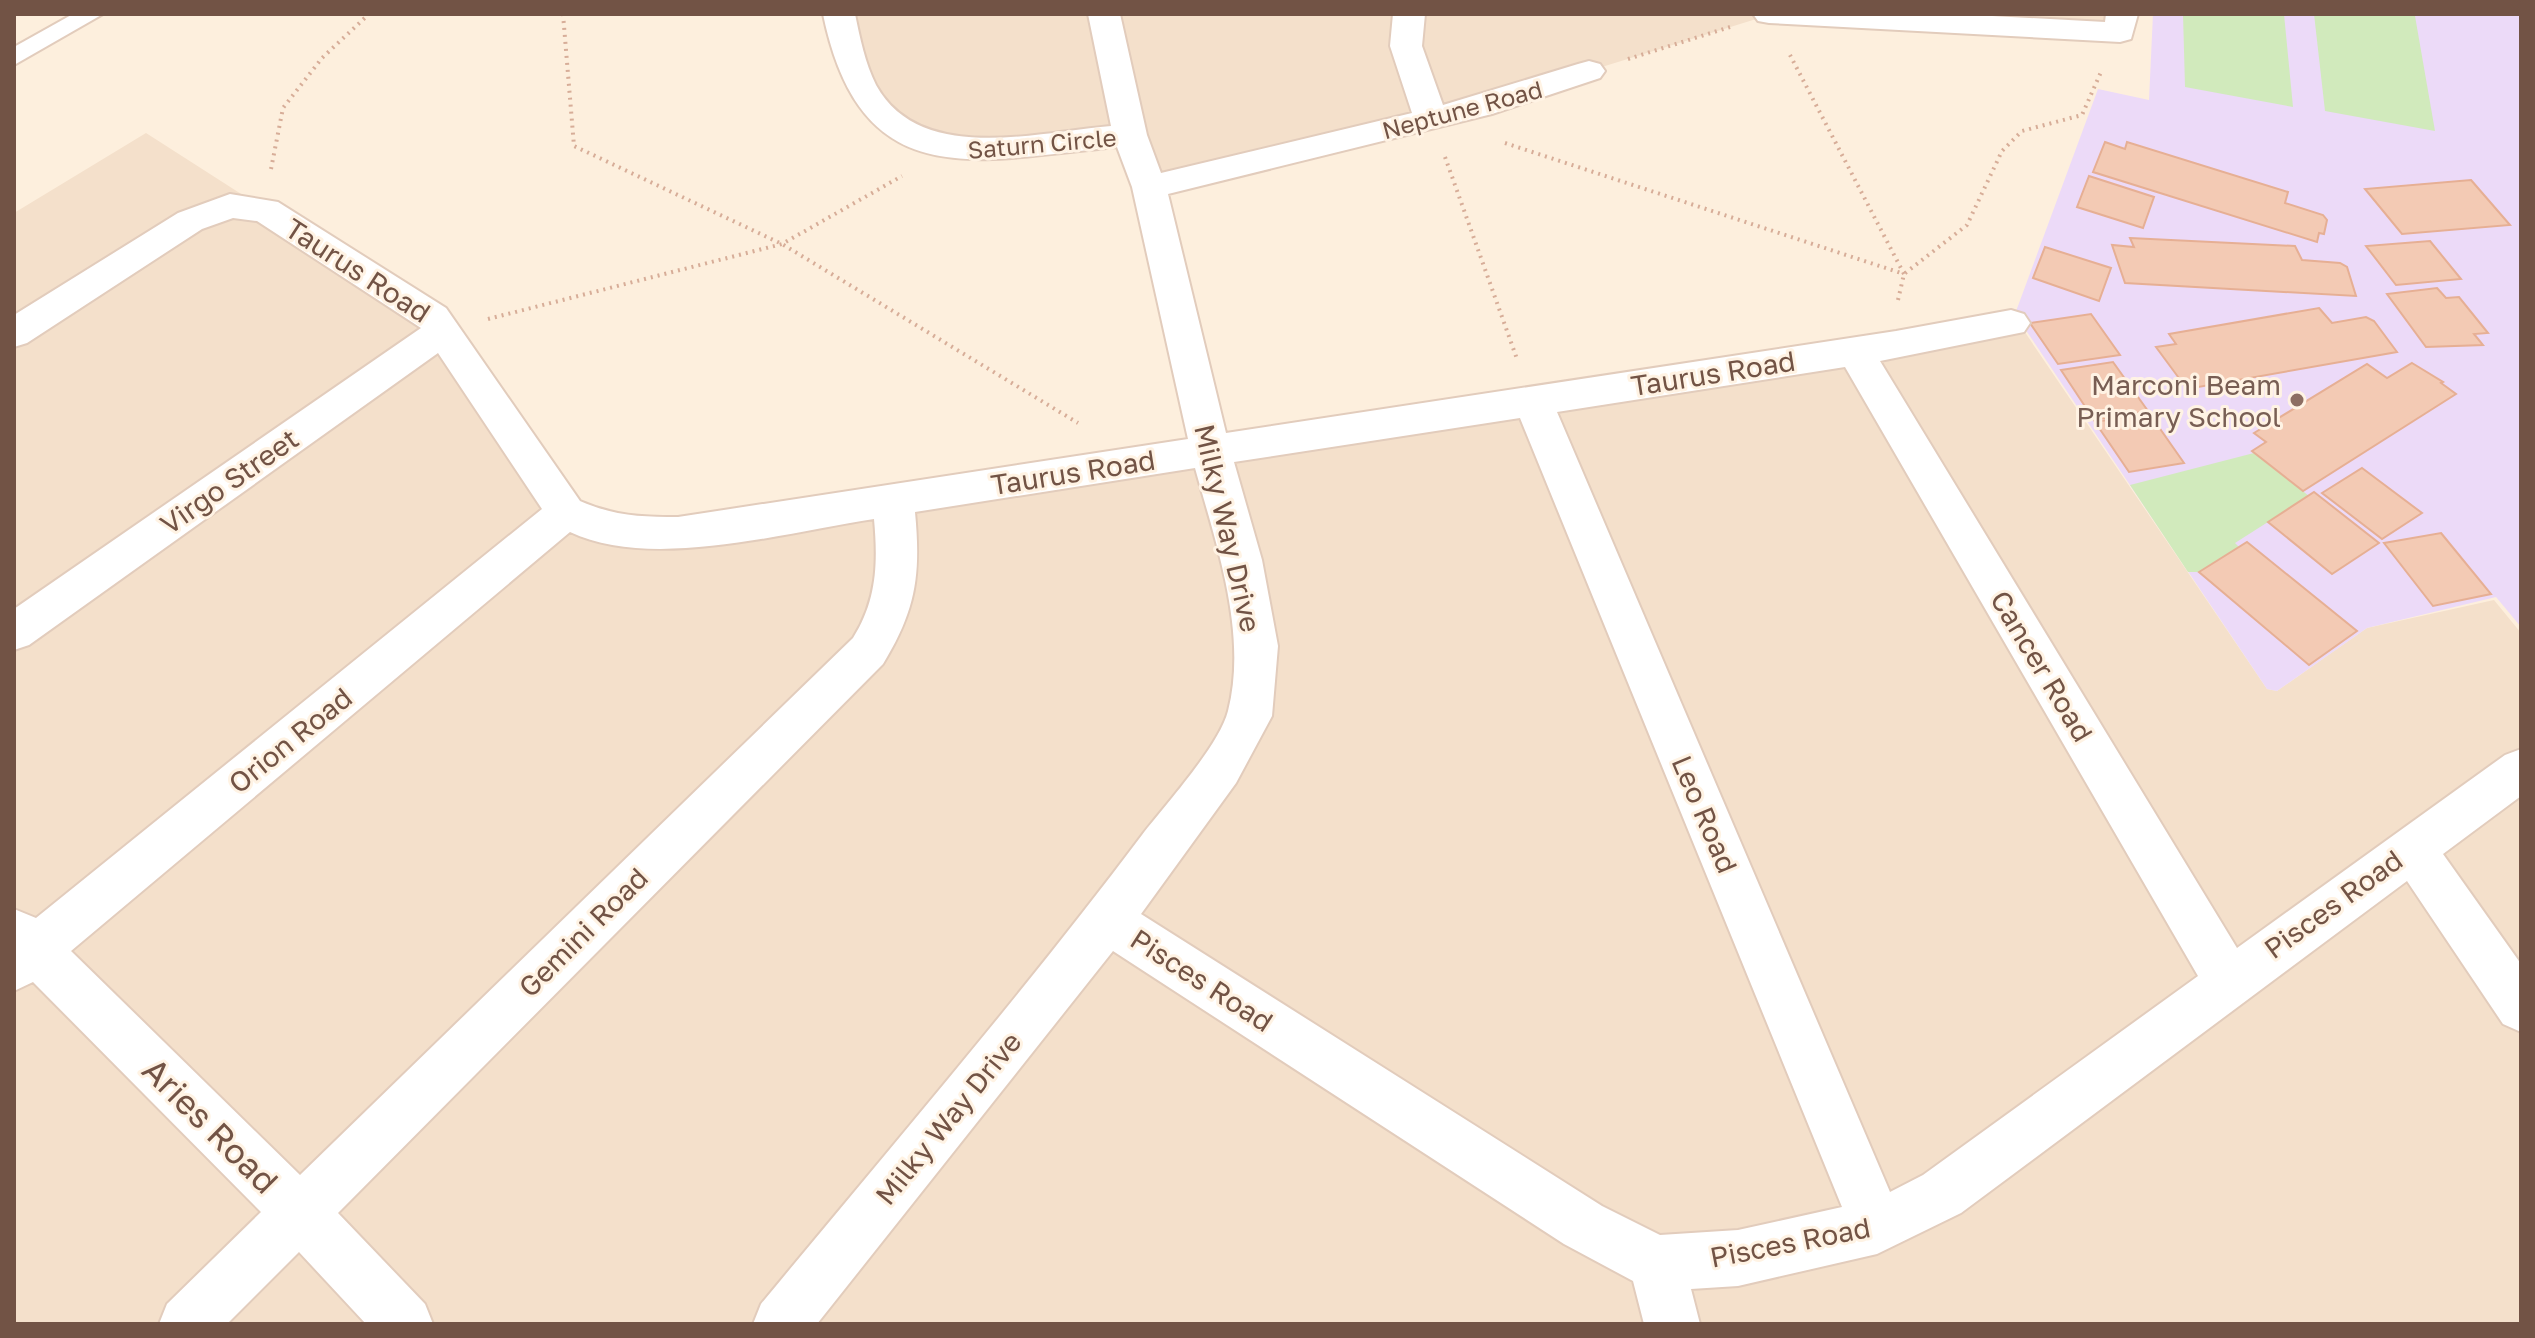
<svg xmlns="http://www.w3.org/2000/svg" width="2535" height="1338" viewBox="0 0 2535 1338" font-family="'Golos Text',sans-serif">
  <rect width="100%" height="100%" fill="#fdefdd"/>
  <!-- residential -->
  <g fill="#f4e0cb">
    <path d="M839 14H2122L2120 32 1769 15 1589 71 1149 187 1130 135 968 150 887 119Z"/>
    <path d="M146 133 433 317 549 490 632 534 2018 322 2267 689 2277 691 2367 628 2494 600 2521 633V1324H14V213Z"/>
  </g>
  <!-- education -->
  <path fill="#ecdaf8" d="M2153 14H2521V627L2496 597 2367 628 2277 691 2267 689 2015 314 2098 89 2149 100Z"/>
  <!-- green -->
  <g fill="#d1eabc">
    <path d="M2183 14H2284L2293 107 2185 87Z"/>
    <path d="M2314 14 2415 16 2435 131 2325 111Z"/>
    <path d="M2254 453 2309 496 2235 543 2239 547 2199 572H2188L2130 485Z"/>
  </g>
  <!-- building -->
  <g fill="#f3cab4" stroke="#e6af94" stroke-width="2">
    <path d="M2105 142 2125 149 2127 142 2288 192 2285 203 2323 215 2327 220 2324 234 2319 233 2317 242 2093 172Z"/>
    <path d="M2089 176 2154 197 2143 228 2077 207Z"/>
    <path d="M2471 180 2510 225 2402 234 2365 189Z"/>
    <path d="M2130 238 2295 246 2302 260 2340 263 2347 267 2356 296 2125 283 2112 245 2134 247Z"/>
    <path d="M2430 241 2461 279 2396 285 2366 246Z"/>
    <path d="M2045 247 2111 268 2099 301 2033 278Z"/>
    <path d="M2437 288 2446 298 2459 297 2488 333 2474 334 2483 345 2426 347 2387 294Z"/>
    <path d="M2319 308 2332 323 2366 317 2374 321 2397 352 2187 389 2156 347 2176 344 2169 334Z"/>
    <path d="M2091 314 2120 355 2058 364 2030 323Z"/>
    <path d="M2113 362 2148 411 2094 420 2061 370Z"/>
    <path d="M2412 363 2443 382 2441 383 2456 394 2303 491 2252 451 2266 442 2254 433 2367 364 2387 378Z"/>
    <path d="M2149 413 2184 463 2129 472 2095 422Z"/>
    <path d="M2362 468 2422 513 2382 539 2322 493Z"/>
    <path d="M2314 492 2379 543 2332 574 2268 522Z"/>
    <path d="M2441 533 2491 594 2433 606 2384 543Z"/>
    <path d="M2247 542 2357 631 2309 665 2199 572Z"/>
  </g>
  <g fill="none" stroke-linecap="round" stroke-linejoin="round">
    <defs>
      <path id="lane" d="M73 14H103L14 65V47Z"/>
      <g id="street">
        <path d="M823 14H855C860 38 865 63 876 85 920 165 1038 132 1111 126L1088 14H1120L1147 135 1161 173 1412 113 1390 46 1393 14H1425L1422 46 1443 105 1578 64 1589 61 1600 64 1605 71 1600 78 1492 114 1168 194 1226 433 1896 331 2011 310 2024 314 2030 323 2024 332 1880 361 2237 948 2505 755 2521 749V796L2443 854 2521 964V1032L2503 1024 2407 881 1961 1213 1877 1254 1738 1286 1691 1289 1700 1324H1644L1633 1281 1564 1244 1113 951 817 1324H753L761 1304C889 1149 1021 996 1142 835 1165 805 1219 746 1228 711 1248 633 1216 544 1195 468L915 512C921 575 916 610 883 664L338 1213 425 1304 433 1324H366L299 1252 227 1324H159L167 1304 261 1212 33 982 14 991V909L36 918 542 509 438 353 29 645 14 650V609L421 328 257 221 233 218 202 229 27 343 14 347V315L178 213 230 194 278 202 446 308 580 501C614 516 642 517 678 517L1188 439 1132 187 1117 147C973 161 861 196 823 14ZM1845 367 2198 976 1923 1175 1890 1192 1557 412ZM1520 418 1842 1207 1738 1230 1660 1235 1602 1206 1141 914 1236 783 1272 716 1278 646 1262 560 1234 462ZM874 519C878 563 877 600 853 638L300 1175 71 951 570 532C651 571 787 532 874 519Z"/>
        <path d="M1753 14H1955L2105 22 2106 14H2138L2131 39 2120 42 1769 23 1758 21Z"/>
      </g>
    </defs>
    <!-- lane casing -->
    <use href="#lane" stroke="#e2ccbc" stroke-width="4"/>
    <!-- street casing -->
    <use href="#street" stroke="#e2ccbc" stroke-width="4"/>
    <!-- path -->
    <g stroke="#d7ad98" stroke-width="4" stroke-dasharray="2 5" stroke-linecap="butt">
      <path d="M563 14 574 146 782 244 1078 423"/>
      <path d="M1628 59 1730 27"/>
      <path d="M1505 143 1904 274 1790 55"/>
      <path d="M1445 157 1517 359"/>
      <path d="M271 169 283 108 322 58 369 14"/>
      <path d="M1898 300 1904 274 1967 225 2002 151 2022 131 2082 115 2101 72"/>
      <path d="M488 319 782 244 902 176"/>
    </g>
    <!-- lane -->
    <use href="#lane" fill="#fff" fill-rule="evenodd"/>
    <!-- street -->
    <use href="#street" fill="#fff" fill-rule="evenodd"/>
  </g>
  <!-- markers -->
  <circle fill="#8d6e63" stroke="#fff3e4" stroke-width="3" cx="2297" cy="400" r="8"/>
  <g text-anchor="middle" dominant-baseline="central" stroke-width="6" stroke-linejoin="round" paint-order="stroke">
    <!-- far-street labels -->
    <g font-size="24" fill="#725345" stroke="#fff3e4">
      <text transform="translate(1462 109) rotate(-15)">Neptune Road</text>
      <text transform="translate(1042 143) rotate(-5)">Saturn Circle</text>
    </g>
    <!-- street labels -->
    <g font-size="28" fill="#725345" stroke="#fff3e4">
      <text transform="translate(358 270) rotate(33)">Taurus Road</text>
      <text transform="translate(1713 373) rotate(-9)">Taurus Road</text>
      <text transform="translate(1073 472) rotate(-9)">Taurus Road</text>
      <text transform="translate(229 481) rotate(-35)">Virgo Street</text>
      <text transform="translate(1228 528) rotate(77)">Milky Way Drive</text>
      <text transform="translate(2042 666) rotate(59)">Cancer Road</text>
      <text transform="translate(290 740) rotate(-39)">Orion Road</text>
      <text transform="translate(1705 814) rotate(67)">Leo Road</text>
      <text transform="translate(2333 904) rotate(-36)">Pisces Road</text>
      <text transform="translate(583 932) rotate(-45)">Gemini Road</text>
      <text transform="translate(1202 980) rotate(33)">Pisces Road</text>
      <text transform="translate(948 1118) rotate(-51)">Milky Way Drive</text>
      <text transform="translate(1790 1242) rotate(-11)">Pisces Road</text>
    </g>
    <!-- education labels -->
    <g font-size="28" fill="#785e54" stroke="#fff3e4" text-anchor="end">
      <text x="2281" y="384">Marconi Beam<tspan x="2281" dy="32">Primary School</tspan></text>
    </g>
    <!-- near-street labels -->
    <g font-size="34" fill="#725345" stroke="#fff3e4">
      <text transform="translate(211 1125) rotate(45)">Aries Road</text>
    </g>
  </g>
  <!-- border -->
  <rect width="2535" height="1338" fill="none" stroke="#725345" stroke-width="32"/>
</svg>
